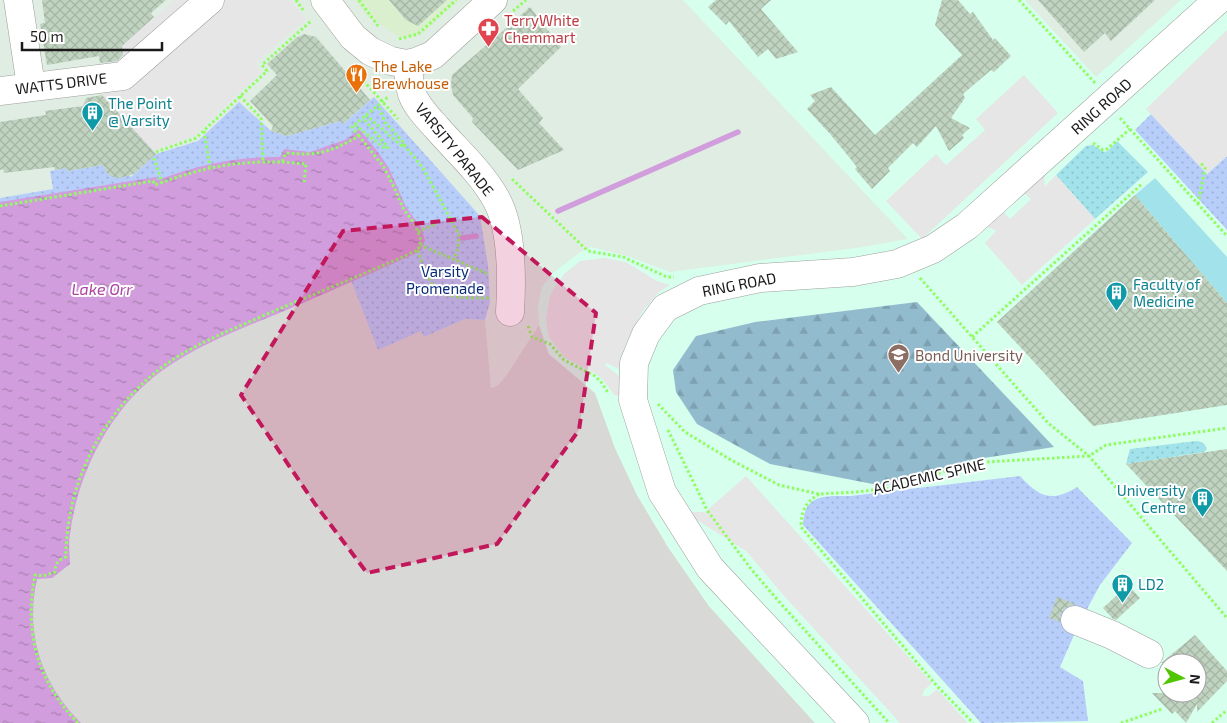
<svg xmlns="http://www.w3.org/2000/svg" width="1227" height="723" viewBox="0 0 1227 723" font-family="'Exo 2',sans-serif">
  <defs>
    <pattern id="forest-firs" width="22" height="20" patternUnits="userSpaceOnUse" patternTransform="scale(1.25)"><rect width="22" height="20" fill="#92bcce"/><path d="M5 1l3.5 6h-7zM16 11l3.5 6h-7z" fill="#7da1b0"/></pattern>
    <pattern id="park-dots" width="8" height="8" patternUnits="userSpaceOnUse" patternTransform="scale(1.25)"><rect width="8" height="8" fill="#b8cefa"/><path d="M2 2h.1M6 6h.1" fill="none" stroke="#9eb0d6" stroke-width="1.8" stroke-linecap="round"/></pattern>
    <pattern id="garden-dots" width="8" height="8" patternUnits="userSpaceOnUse" patternTransform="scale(1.25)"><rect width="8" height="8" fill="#a2e2ea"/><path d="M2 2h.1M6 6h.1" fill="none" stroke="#8bc1c8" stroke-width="1.8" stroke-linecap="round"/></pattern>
    <pattern id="water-ripples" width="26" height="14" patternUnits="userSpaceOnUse" patternTransform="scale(1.25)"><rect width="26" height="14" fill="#d19ddc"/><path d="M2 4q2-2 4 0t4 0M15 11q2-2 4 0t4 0" fill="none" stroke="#a97fb2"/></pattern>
    <pattern id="building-cross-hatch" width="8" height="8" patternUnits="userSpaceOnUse" patternTransform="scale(1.25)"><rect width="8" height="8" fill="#c0d3c0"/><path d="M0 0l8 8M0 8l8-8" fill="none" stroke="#a4b5a4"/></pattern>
  </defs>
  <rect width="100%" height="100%" fill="#dfede3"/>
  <!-- residential -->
  <path fill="#d8d9d7" d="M349 275 421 331 424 337 465 319 485 320 491 388 497 386 506 376 539 325 549 354 595 393 615 448 637 495 668 547 709 606 815 723H75L49 690 0 560 63 535 103 424 163 361Z"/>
  <!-- commercial -->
  <path fill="#d9efcd" d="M355 0H459L423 33 402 38 368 17Z"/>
  <!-- education -->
  <path fill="#d6ffee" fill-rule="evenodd" d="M683 0H1025L1096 77 1181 0H1227V723H815L709 606 668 547 637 495 615 448 595 393 549 354 539 325 538 306 542 287 553 273 579 253 591 247 627 256 670 272 863 247 908 239ZM1167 663H1197V693H1167Z"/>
  <!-- grass -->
  <path fill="#a2e2ea" d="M1155 178 1227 257V303L1135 195Z"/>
  <!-- forest -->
  <path fill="url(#forest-firs)" d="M917 302 1054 447 971 460 883 486 770 464 697 424 676 392 673 370 696 336 755 322Z"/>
  <!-- park -->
  <g fill="url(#park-dots)">
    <path d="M374 97 480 216 488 265 490 302 485 320 465 319 424 337 421 331 378 350 349 275 341 153 0 210V198L53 189 50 171 66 168 67 171 103 165C108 175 116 182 128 174L131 177 156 154 198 141 239 102 271 131 287 136 340 121 343 124Z"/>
    <path d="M1151 114 1207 174 1227 156V230L1135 130Z"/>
    <path d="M1020 476C1039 497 1052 503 1077 487L1132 543 1100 585 1078 626 1060 667 1083 681 1088 721 981 723 803 525C804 493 826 496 850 496Z"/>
  </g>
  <!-- garden -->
  <g fill="url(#garden-dots)">
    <path d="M1117 141 1148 172 1095 219 1056 175 1086 146 1093 145 1104 152 1108 151Z"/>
    <path d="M1196 441C1202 441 1205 444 1207 449L1204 452 1126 464 1130 449Z"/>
  </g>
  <!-- parking -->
  <g fill="#e6e6e6">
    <path d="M175 0H290L306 19 255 63 261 72 192 137 153 151 102 95 103 83 124 60 121 46Z"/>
    <path d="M1227 30V156L1207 174 1146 109Z"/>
    <path d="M1024 75 1058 113 922 239 886 201 936 154 946 165 985 130 976 119Z"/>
    <path d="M1044 175 1045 186 1056 175 1095 219 1022 285 985 243 996 231 984 225 1004 209V212L1010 219 1031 199 1024 193Z"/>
    <path d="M604 258 626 262 657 281 670 285 659 292 642 312 626 343 620 358 619 369 606 363 605 365 622 378V396L614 395 603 380 596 374 564 357 549 337 546 319 550 296 555 287 564 274 580 261Z"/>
    <path d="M746 476 932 683 924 690 922 696H929L937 689 968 723H900L785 597 746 551 684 512H705Z"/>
  </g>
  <!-- water -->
  <path fill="url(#water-ripples)" d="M359 129 378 152 389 168 406 207 420 226 425 240 421 251C377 271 333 290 289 309 246 327 201 343 163 370 111 407 78 472 70 534 68 544 70 555 70 564L52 578 37 579C25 634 41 683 81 723H0V202L156 177 157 180C203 164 232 157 280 157L284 149 310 152 347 139Z"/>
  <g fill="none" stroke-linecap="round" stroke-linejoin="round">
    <!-- stream -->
    <g stroke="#d19ddc" stroke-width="5.5">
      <path d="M558 211 738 132"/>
      <path d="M462 238 476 236"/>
    </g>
  </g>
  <!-- building -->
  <g fill="url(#building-cross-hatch)">
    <path d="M42 0H166L151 13 154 17 122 46 123 55 117 61 100 63 99 56 47 65 40 24 45 23Z"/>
    <path d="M389 0H447L418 26 406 20Z"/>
    <path d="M716 0H771L761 9 798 52 776 59 768 49 758 57 729 21 726 25 708 7Z"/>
    <path d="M942 0H958L970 14 973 12 993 40 995 38 1011 56 994 72 991 70 963 94 965 98 951 118 970 128 962 135 964 138 949 151 936 126 917 147 913 143 888 168 890 171 872 189 855 169 857 167 831 135 807 109 815 101 810 95 831 87 875 135 962 55 935 25Z"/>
    <path d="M1038 0H1155L1111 41 1105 33 1084 52Z"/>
    <path d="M530 7 561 47 518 89 543 118 539 123 564 150 518 170 472 122 473 118 453 95 451 84 452 75Z"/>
    <path d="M304 34 316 37 370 100 343 124 340 121 287 136 271 131 273 126 250 101 277 75 267 64 296 38Z"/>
    <path d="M102 95 156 154 134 174 120 178 113 177 107 173 103 165 67 171 66 168 55 170 54 167 4 173 3 169 0 170V122L46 115 45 111 83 106 86 98Z"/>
    <path d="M1135 195 1227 303V405L1093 426 997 322Z"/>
    <path d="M1227 449V571L1126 464Z"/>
    <path d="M1128 585 1140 598 1116 620 1113 619 1103 608Z"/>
    <path d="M1057 597 1076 604 1065 608 1060 615V622L1049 618Z"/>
    <path d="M1195 635 1227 671V681L1197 712V704L1186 723 1175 711 1172 714 1152 693H1197V663H1161Z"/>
  </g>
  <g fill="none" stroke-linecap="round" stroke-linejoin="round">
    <defs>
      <g id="minor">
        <path d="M18 0 31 86"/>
        <path d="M325 0 353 37 370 51 391 61 407 64 416 62 433 55 493 0"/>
        <path d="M407 64C409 74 409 84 412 94 417 107 428 118 437 128 457 151 481 172 496 199 513 229 512 279 510 312"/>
        <path d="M0 91 123 76 210 0"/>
        <path d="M1075 620 1112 635 1149 654"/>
        <path d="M855 723 710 568 662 492 633 400 634 363 646 334 665 308 699 291 760 278 853 272 897 264 933 249 967 226 1218 0"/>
      </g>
    </defs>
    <!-- minor casing -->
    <use href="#minor" stroke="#9e9e9e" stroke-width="29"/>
    <!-- path -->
    <g stroke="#8ffd5f" stroke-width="3" stroke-dasharray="2.5 2.5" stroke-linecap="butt">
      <path d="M296 0 303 10"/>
      <path d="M359 0 378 26"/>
      <path d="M1019 0 1095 83"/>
      <path d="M513 11 526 0"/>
      <path d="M399 39 418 34 456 0"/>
      <path d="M350 66 398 119"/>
      <path d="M240 96 261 118 263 162"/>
      <path d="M366 115 403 147 405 144 385 122 378 105"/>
      <path d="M1120 118 1227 236"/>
      <path d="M355 125 386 149 388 147 363 118"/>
      <path d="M204 131 210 167"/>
      <path d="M359 136 352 127 389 96"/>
      <path d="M1093 143 1103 150 1107 149 1130 129"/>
      <path d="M404 145 423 168 459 235 458 248 454 260"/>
      <path d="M156 152 196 138 267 71 262 65 311 21"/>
      <path d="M154 158 162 183"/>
      <path d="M282 162 306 164 304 182"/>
      <path d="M512 179 588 251 623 257 667 277H674"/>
      <path d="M1198 204 1205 168 1200 162"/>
      <path d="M0 206 153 181 155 185C202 168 231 161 282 162L286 153C320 156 330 152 359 136L383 166 394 187 403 208 415 225 421 240 418 250C365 274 311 295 258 318 224 333 190 346 161 368 102 413 66 483 66 557 58 560 55 564 55 572L43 576 35 575C24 632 37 681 78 723"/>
      <path d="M418 232 437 223"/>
      <path d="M420 245 488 274"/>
      <path d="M418 250C432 298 442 298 489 298"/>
      <path d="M920 278 1048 423 1089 456 1227 618"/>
      <path d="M528 326 532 337 550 344 564 360 595 376 601 382 609 394"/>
      <path d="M972 337 1143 183"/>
      <path d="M658 404 685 432 731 460 779 485 819 494 856 492 892 488 962 466 986 462 1089 456 1106 445 1227 428"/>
      <path d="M668 430 707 510 751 569 782 605 889 723"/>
      <path d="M819 494C806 502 801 511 801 527L937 686 973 723"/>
      <path d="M1121 723 1162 709"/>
      <path d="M1212 723 1227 710"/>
    </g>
    <!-- minor -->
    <use href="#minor" stroke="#fff" stroke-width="28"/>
  </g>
  <!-- marked area -->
  <path fill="#c2185b" fill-opacity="0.2" stroke="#c2185b" stroke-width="4" stroke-dasharray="10 6" stroke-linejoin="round" d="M482 217 596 313 579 430 497 544 367 573 315 504 241 395 343 231Z"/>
  <!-- icons -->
  <defs>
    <symbol id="pharmacy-pin" viewBox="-11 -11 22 30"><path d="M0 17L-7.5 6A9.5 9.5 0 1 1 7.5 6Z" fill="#e0444e" stroke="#fff"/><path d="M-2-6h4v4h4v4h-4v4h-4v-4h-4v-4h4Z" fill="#fff"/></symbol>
    <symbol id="restaurant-pin" viewBox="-11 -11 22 30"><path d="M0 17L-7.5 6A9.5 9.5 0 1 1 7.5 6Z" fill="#e8710a" stroke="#fff"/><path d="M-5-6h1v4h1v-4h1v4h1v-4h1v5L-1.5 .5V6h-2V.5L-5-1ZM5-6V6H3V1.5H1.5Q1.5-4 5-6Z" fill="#fff"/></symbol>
    <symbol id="building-pin" viewBox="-11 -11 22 30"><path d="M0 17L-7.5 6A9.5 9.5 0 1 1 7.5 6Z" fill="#0f9aa8" stroke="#fff"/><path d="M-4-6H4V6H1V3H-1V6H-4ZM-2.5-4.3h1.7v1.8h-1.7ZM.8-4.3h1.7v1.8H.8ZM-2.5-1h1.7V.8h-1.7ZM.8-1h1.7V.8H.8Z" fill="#fff"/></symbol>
    <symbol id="university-pin" viewBox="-11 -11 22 30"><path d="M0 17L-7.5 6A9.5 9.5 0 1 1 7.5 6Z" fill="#8d6e63" stroke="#fff"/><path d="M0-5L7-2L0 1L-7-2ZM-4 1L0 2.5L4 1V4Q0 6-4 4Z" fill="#fff"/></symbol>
  </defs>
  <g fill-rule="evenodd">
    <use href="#pharmacy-pin" x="476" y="16" width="25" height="34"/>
    <use href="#restaurant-pin" x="344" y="62" width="25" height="34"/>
    <use href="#building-pin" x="80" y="100" width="25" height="34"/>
    <use href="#building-pin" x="1104" y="280" width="25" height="34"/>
    <use href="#university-pin" x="886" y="342" width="25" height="34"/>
    <use href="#building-pin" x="1190" y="486" width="25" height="34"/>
    <use href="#building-pin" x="1110" y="572" width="25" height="34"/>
  </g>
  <g text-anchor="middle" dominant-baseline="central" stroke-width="4" stroke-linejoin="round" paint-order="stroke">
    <!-- health labels -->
    <g font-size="15" fill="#be3a42" stroke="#fff" text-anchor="start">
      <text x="504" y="20">TerryWhite<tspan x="504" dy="17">Chemmart</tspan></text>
    </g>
    <!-- food labels -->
    <g font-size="15" fill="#c56008" stroke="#fff" text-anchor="start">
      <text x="372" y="66">The Lake<tspan x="372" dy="17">Brewhouse</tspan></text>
    </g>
    <!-- street labels -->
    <g font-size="15" fill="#1a1a1a" stroke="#fff">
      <text transform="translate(61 83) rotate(-7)">WATTS DRIVE</text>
      <text transform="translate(1101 106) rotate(-42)">RING ROAD</text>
      <text transform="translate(455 149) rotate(51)">VARSITY PARADE</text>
      <text transform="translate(739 284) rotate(-11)">RING ROAD</text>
      <text transform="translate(929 476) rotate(-13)">ACADEMIC SPINE</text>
    </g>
    <!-- culture labels -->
    <g font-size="15" fill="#0d838f" stroke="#fff" text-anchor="start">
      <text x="108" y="103">The Point<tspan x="108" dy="17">@ Varsity</tspan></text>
      <text x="1133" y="284">Faculty of<tspan x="1133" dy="17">Medicine</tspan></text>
      <text x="1186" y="490" text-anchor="end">University<tspan x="1186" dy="17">Centre</tspan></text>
      <text x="1138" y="584">LD2</text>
    </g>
    <!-- park labels -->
    <g font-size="15" fill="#082c79" stroke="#fff">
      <text x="445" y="271">Varsity<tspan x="445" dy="17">Promenade</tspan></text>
    </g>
    <!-- education labels -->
    <g font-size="15" fill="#785e54" stroke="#fff" text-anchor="start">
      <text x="915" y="355">Bond University</text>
    </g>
    <!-- water labels -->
    <g font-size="16" font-style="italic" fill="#ab45a2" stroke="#fff">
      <text x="102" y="288">Lake Orr</text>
    </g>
  </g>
  <!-- north arrow -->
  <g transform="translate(1182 678) rotate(96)"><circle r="24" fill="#ffffff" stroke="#a3a3a3"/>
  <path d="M0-4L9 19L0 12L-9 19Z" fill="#50c500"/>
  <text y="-8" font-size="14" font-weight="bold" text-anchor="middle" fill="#1a1a1a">N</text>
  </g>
  <!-- scale -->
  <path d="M22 42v8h140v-8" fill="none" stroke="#1a1a1a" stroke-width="2.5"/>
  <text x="30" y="42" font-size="15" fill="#1a1a1a" stroke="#ffffff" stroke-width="4" paint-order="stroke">50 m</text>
</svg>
